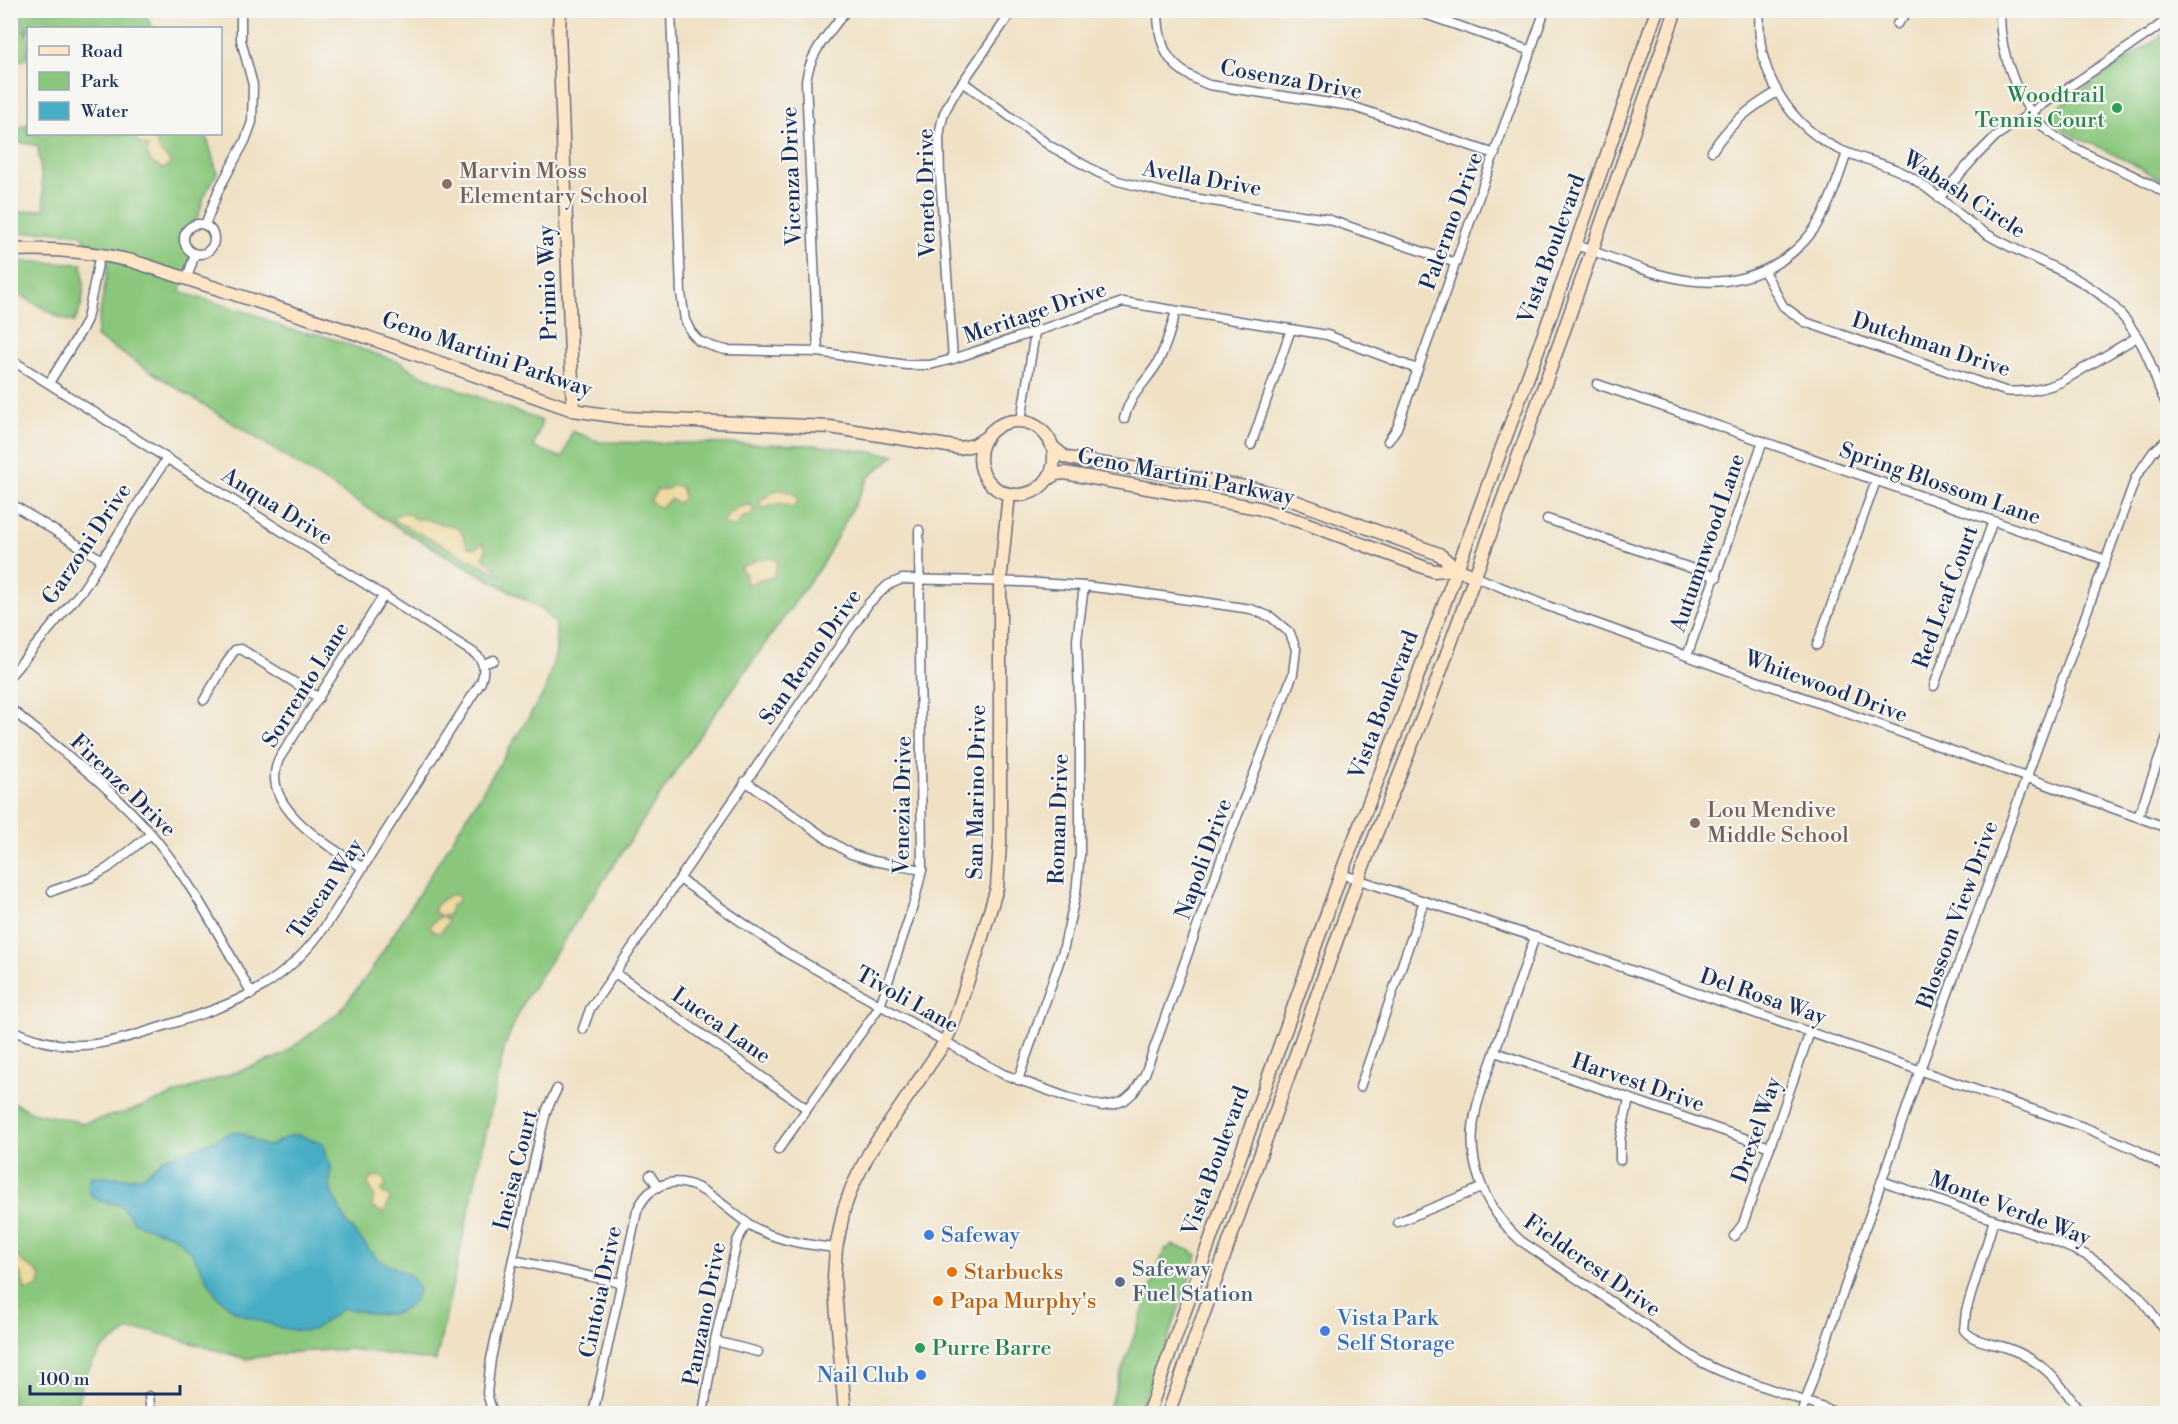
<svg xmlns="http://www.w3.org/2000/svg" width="2178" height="1424" viewBox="0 0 2178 1424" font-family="'Libre Bodoni',serif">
  <rect width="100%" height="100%" fill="#f6f6f2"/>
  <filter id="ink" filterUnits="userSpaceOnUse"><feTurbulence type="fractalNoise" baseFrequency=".0167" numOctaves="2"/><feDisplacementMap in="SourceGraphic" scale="12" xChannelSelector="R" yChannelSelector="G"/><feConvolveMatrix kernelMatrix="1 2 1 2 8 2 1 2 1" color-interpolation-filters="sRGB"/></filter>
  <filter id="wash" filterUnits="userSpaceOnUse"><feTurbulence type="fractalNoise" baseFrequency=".008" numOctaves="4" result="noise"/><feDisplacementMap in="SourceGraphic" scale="24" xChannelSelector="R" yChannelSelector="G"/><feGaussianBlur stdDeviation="1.35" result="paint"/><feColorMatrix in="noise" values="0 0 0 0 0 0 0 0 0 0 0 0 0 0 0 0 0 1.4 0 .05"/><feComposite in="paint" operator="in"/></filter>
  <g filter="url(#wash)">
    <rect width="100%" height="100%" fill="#f0e1c5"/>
    <!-- green -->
    <g fill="#8ac77c" stroke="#527b6d" stroke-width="1.5">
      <path d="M10 11H13L28 38V59L11 61Z"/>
      <path d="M18 11H143L153 28H28V35Z"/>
      <path d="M2167 32V184L2132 163 2066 132 2053 119 2055 109Z"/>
      <path d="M28 124V134H206L217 173 204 197 197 219 183 230 181 239 182 244 192 254 180 292 259 316C277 327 298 333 318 334L402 363 418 374 542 421 533 447 563 458 572 431 600 442 814 445 895 455 869 477 823 563 699 736 525 999 505 1045 436 1361 350 1349 296 1352 246 1359 151 1331H128L103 1348 82 1379 78 1407 80 1413H11L10 1101 32 1112 84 1123 130 1111 188 1089 281 1056 339 1012 370 972 545 691 556 652V624L538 607 402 530 96 337 108 267 80 234 49 231 11 234V213L45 209 38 146 18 142V128Z"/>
      <path d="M11 261 82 264C85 284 85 305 74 322L61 318 11 290Z"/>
      <path d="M1171 1245 1192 1250V1253L1197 1254 1196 1259 1162 1356 1137 1413H1107L1165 1248 1167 1249Z"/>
    </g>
    <!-- sand -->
    <g fill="#eeda9e" stroke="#84847e" stroke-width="1.5">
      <path d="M138 134H150C156 139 156 145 161 152 165 158 169 156 170 164L163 169 152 163 147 155 148 147 139 143 136 139Z"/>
      <path d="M671 486H679L682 489 684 498 678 503 670 499 663 506 658 507 650 501 657 490 668 489Z"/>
      <path d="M777 490H783L796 495 798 502 792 507 780 503 760 509V500Z"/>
      <path d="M751 505 754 509 751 515 742 518 734 528 723 523C728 512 738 505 751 505Z"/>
      <path d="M405 512 415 519H425L460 529 468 547 475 548 483 543 486 549 483 557 503 576 395 521 392 517Z"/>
      <path d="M771 558 775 559 777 563 774 576 747 585 745 573 739 568 760 559Z"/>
      <path d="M453 894 457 895 458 902 451 906 449 915 442 916 447 920 448 923 441 932 436 933 431 929 430 925 441 916 434 912C436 903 445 897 453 894Z"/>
      <path d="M379 1176 382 1177 386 1184 381 1192 389 1196 390 1199 384 1213 372 1208 374 1195 368 1184 370 1179Z"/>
      <path d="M11 1254 16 1255C23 1265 33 1267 41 1276L38 1288 25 1290 21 1274 11 1269Z"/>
    </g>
    <!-- water -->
    <path fill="#46adc5" stroke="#306e92" stroke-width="1.5" d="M239 1132 267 1147 289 1136 298 1135 324 1144 325 1154 331 1166 330 1187 332 1194 348 1224 377 1259 408 1274 415 1281 418 1290C414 1312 391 1316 371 1314 361 1312 352 1308 342 1309L313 1330 300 1331 282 1328 245 1316 233 1310 217 1296 192 1253 175 1237 135 1223 121 1205 100 1201 91 1195 88 1185 92 1176 129 1178 143 1176 168 1156 197 1148 229 1133Z"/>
  </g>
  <g filter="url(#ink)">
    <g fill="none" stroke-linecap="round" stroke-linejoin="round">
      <defs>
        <g id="street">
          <path d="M671 10 681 293 685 320 691 332 699 341 714 347 726 350 818 352 907 365H930L953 359 1123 302 1327 335 1417 369"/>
          <path d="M1158 10C1158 52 1171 70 1209 85L1351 106 1495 154"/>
          <path d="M1413 10 1531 51"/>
          <path d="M1760 10C1754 71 1790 129 1845 152 1867 161 1889 164 1909 176 1936 192 1958 216 1985 233 2024 257 2074 271 2108 301 2125 317 2140 338 2149 360 2155 376 2159 392 2168 407"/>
          <path d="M2000 10C1999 53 2019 112 2056 137 2091 160 2133 171 2168 195"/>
          <path d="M1897 24 1909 10"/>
          <path d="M963 82 1050 146 1097 172 1118 181 1174 195 1327 219 1456 263"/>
          <path d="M1712 151C1729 124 1750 108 1777 92"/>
          <path d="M1939 198 1975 157 1996 136 2148 34 2168 19"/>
          <circle cx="199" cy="239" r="15"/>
          <path d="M205 225 219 189 245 141 252 122 253 85 241 40V10"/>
          <path d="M1576 245C1642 268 1706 303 1774 265 1792 255 1809 239 1819 221 1832 200 1839 175 1847 153"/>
          <path d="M1764 271 1783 306 1805 322 2005 391C2025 393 2042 390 2061 382L2137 337"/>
          <path d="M187 278 195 254"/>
          <path d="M818 352 806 81C811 49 828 36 846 10"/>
          <path d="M10 359 474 653C485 661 485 671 481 682L329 921C284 987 238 1003 164 1026 108 1044 67 1057 10 1029"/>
          <path d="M953 359 940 176 939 138 941 125 944 113 953 96 1013 10"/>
          <path d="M49 383 81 331 87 319 100 254"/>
          <path d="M1597 384 2106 560"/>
          <path d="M1124 419C1130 394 1144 385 1157 364 1166 347 1171 329 1176 311"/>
          <path d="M1021 421 1035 332"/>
          <path d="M1388 441 1397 428 1545 10"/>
          <path d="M1251 445 1291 329"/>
          <path d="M10 503 102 560"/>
          <path d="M1547 519 1717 577"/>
          <path d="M1474 576 1542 604 2168 828"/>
          <path d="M1817 645 1876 481"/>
          <path d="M1687 656 1763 441"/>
          <path d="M483 664 494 660"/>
          <path d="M10 676 84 588 167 458"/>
          <path d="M1934 686 1993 521"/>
          <path d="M204 700 230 657 235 650 241 649 319 698"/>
          <path d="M10 708C58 749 112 787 153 836 193 884 221 939 252 994"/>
          <path d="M745 781 830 841 851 854 874 861 922 870"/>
          <path d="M2138 817 2168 734"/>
          <path d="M363 868C331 847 257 807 279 759L384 595"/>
          <path d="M1341 874 1535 937 2086 1128 2137 1150 2168 1169"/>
          <path d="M52 891 92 877 108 868 151 834"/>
          <path d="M1535 937C1522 973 1510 1009 1497 1045 1490 1067 1481 1088 1476 1110 1464 1160 1484 1208 1521 1241L1701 1362 1720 1371 1840 1414"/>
          <path d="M615 973 806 1108"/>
          <path d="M583 1029 590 1009 869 603 888 585 902 579 1023 582 1084 586 1127 591 1251 609 1271 617 1290 633 1296 649 1293 674 1228 840 1145 1074 1134 1092 1125 1100 1115 1104 1102 1106 1069 1098 1003 1074 785 952 681 880"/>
          <path d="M1495 1052 1770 1147"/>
          <path d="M1018 1080 1063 951 1076 893 1080 854V724L1077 640 1084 586"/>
          <path d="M1360 1087 1424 901"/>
          <path d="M778 1150 880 1006 914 903 922 870 919 530"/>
          <path d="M1620 1160V1140L1629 1099"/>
          <path d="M650 1175 658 1187"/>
          <path d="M1882 1181 2047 1238 2086 1255 2106 1268 2139 1296 2168 1334"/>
          <path d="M1994 1220 1966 1311 1964 1330C1974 1343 1995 1343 2010 1349 2043 1361 2063 1385 2081 1414"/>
          <path d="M1398 1222 1481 1188"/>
          <path d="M1734 1236 1743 1224 1810 1032"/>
          <path d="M513 1260 621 1283"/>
          <path d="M715 1341 758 1352"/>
          <path d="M149 1396 151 1414"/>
          <path d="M493 1414 487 1393 491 1359 539 1140 547 1109 557 1089"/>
          <path d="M537 1414H542"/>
          <path d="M593 1414 637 1211C642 1199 649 1190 662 1185 699 1171 729 1216 759 1230 784 1242 809 1245 836 1248"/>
          <path d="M703 1414 715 1341 737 1241 747 1223"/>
          <path d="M1801 1414 1920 1070 2136 477 2153 452 2168 439"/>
        </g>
        <g id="secondary">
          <path d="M560 10 559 29 573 410"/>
          <path d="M10 250C52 248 91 251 132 261L367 337 573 410 626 418 830 427 960 448 974 445 985 438"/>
          <circle cx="1017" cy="458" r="37"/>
          <path d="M1053 447 1065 457 1078 460 1146 470 1256 489 1278 495 1439 554 1457 569 1474 576"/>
          <path d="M1048 479 1056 474 1065 473 1258 508 1305 523 1434 571 1457 569"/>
          <path d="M845 1414 834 1278 836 1248 844 1209 852 1187 869 1153 945 1042 955 1019 976 956 997 888 1000 843V582L1009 494"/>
          <path d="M1148 1414 1345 863 1401 721 1557 298 1657 10"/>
          <path d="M1168 1414 1362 869 1434 689 1560 342 1676 10"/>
        </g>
      </defs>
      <!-- street casing -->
      <use href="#street" stroke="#666d82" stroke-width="11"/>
      <!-- secondary casing -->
      <use href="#secondary" stroke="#666d82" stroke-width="15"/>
      <!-- street -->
      <use href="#street" stroke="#fff" stroke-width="8"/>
      <!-- secondary -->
      <use href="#secondary" stroke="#fde5c5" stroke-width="12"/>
    </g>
  </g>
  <!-- markers -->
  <g fill="#2e9e5b" stroke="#f6f6f2" stroke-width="2">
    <circle cx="2117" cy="108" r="6"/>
    <circle cx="920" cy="1348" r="6"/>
  </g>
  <g fill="#8d6e63" stroke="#f6f6f2" stroke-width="2">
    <circle cx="447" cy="184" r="6"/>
    <circle cx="1695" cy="823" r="6"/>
  </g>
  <g fill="#3f7fe0" stroke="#f6f6f2" stroke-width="2">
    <circle cx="929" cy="1235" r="6"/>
    <circle cx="1325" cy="1331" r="6"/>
    <circle cx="921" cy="1375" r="6"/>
  </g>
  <g fill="#e8710a" stroke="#f6f6f2" stroke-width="2">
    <circle cx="952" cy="1272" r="6"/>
    <circle cx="938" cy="1301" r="6"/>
  </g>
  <circle fill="#5c6f8a" stroke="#f6f6f2" stroke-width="2" cx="1120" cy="1282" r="6"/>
  <g text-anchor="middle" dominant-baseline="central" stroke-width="4.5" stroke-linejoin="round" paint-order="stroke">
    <!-- street labels -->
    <g font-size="22" fill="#1b2f5e" stroke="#f6f6f2">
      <text transform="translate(1291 80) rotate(10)">Cosenza Drive</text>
      <text transform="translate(792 176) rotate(-92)">Vicenza Drive</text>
      <text transform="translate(1202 179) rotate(10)">Avella Drive</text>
      <text transform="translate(927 193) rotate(-91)">Veneto Drive</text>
      <text transform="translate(1964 195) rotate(33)">Wabash Circle</text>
      <text transform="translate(1452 221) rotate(-70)">Palermo Drive</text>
      <text transform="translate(1552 249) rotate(-70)">Vista Boulevard</text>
      <text transform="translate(548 283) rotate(-92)">Primio Way</text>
      <text transform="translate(1035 313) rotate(-19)">Meritage Drive</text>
      <text transform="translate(1931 345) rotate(18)">Dutchman Drive</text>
      <text transform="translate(487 355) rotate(19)">Geno Martini Parkway</text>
      <text transform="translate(1186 477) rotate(11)">Geno Martini Parkway</text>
      <text transform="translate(1940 484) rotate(19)">Spring Blossom Lane</text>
      <text transform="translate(277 507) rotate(32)">Anqua Drive</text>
      <text transform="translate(1708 543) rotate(-71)">Autumnwood Lane</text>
      <text transform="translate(87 544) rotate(-56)">Garzoni Drive</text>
      <text transform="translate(1946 597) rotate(-70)">Red Leaf Court</text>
      <text transform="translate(811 657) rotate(-55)">San Remo Drive</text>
      <text transform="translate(306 685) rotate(-58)">Sorrento Lane</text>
      <text transform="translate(1826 687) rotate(20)">Whitewood Drive</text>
      <text transform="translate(1384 705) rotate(-69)">Vista Boulevard</text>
      <text transform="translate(123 786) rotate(44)">Firenze Drive</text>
      <text transform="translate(977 792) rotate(-89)">San Marino Drive</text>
      <text transform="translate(903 805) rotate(-89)">Venezia Drive</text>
      <text transform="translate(1059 819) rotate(-88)">Roman Drive</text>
      <text transform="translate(1204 859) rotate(-70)">Napoli Drive</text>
      <text transform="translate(326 889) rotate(-56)">Tuscan Way</text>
      <text transform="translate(1958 915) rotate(-70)">Blossom View Drive</text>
      <text transform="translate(1763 997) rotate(19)">Del Rosa Way</text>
      <text transform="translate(907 1000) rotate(29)">Tivoli Lane</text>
      <text transform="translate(721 1026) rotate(35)">Lucca Lane</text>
      <text transform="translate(1638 1083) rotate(19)">Harvest Drive</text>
      <text transform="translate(1757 1130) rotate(-71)">Drexel Way</text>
      <text transform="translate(1216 1161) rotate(-70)">Vista Boulevard</text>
      <text transform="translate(516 1170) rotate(-76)">Ineisa Court</text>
      <text transform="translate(2010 1209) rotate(21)">Monte Verde Way</text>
      <text transform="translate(1592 1266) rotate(35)">Fieldcrest Drive</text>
      <text transform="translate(601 1292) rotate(-78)">Cintoia Drive</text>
      <text transform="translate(705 1314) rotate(-79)">Panzano Drive</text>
    </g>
    <!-- leisure labels -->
    <g font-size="22" fill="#27864d" stroke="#f6f6f2" text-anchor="end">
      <text x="2105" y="95">Woodtrail<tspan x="2105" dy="25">Tennis Court</tspan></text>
      <text x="932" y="1348" text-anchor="start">Purre Barre</text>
    </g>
    <!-- education labels -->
    <g font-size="22" fill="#785e54" stroke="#f6f6f2" text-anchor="start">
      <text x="459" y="171">Marvin Moss<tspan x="459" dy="25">Elementary School</tspan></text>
      <text x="1707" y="810">Lou Mendive<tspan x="1707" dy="25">Middle School</tspan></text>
    </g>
    <!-- shop labels -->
    <g font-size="22" fill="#366cbe" stroke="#f6f6f2" text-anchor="start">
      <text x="941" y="1235">Safeway</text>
      <text x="1337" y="1318">Vista Park<tspan x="1337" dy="25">Self Storage</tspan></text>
      <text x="909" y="1375" text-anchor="end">Nail Club</text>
    </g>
    <!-- service labels -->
    <g font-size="22" fill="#4e5e75" stroke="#f6f6f2" text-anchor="start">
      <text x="1132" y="1269">Safeway<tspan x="1132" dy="25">Fuel Station</tspan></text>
    </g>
    <!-- food labels -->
    <g font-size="22" fill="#c56008" stroke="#f6f6f2" text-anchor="start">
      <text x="964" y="1272">Starbucks</text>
      <text x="950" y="1301">Papa Murphy's</text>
    </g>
  </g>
  <!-- margin -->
  <rect width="2178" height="1424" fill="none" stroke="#f6f6f2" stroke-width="36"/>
  <!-- legend -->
  <rect x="27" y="27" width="195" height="108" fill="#f6f6f2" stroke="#9ea6b7" stroke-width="1.5"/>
  <rect x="39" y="46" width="30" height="9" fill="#fde5c5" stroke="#9ea6b7" stroke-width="1.5"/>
  <text x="81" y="57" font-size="18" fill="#1b2f5e">Road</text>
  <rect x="39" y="72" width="30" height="18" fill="#8ac77c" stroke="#9ea6b7" stroke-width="1.5"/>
  <text x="81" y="87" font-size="18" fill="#1b2f5e">Park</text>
  <rect x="39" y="102" width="30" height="18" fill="#46adc5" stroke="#9ea6b7" stroke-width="1.5"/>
  <text x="81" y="117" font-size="18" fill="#1b2f5e">Water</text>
  <!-- scale -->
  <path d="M30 1385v9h150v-9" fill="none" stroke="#1b2f5e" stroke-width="3"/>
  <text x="39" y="1385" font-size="18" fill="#1b2f5e" stroke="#f6f6f2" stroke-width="4.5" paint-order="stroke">100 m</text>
</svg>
